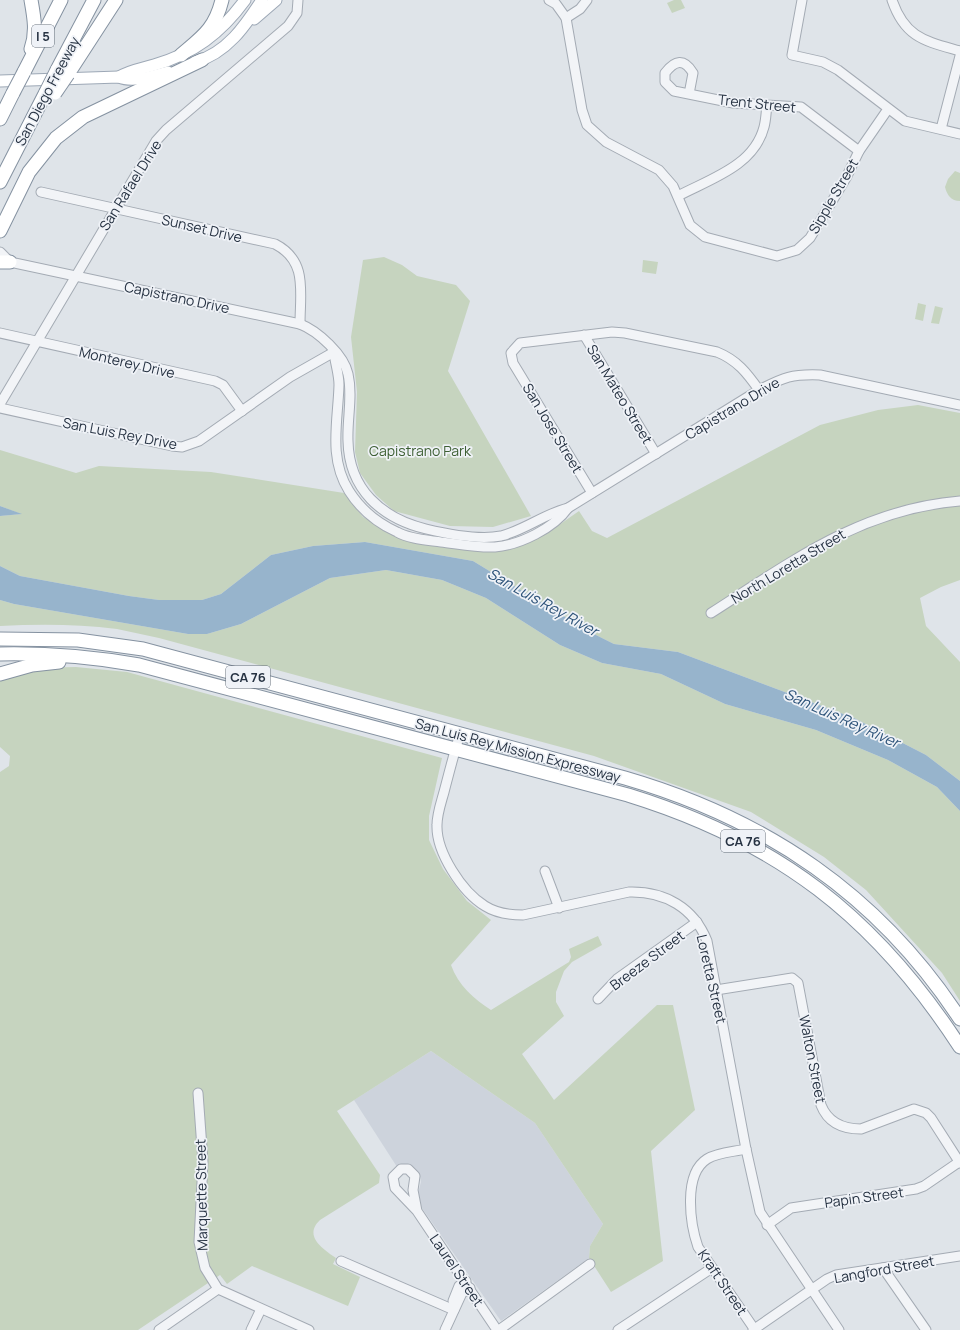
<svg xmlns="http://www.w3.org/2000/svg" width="960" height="1330" viewBox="0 0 960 1330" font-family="Manrope,sans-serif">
  <rect width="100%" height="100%" fill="#dfe4e9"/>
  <!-- built -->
  <path fill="#cdd3dc" d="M431 1051 535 1123 603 1224 590 1246 589 1258 501 1321 417 1201V1197L421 1182 420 1177 416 1171 399 1170 354 1100Z"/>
  <!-- green -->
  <g fill="#c6d4bf">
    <path d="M674 0H681L685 8 672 13 667 3Z"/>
    <path d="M955 171 960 173V201C951 201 947 195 945 187L948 179Z"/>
    <path d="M384 257 402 265 417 276 456 285 470 301 448 371 531 516 493 527 450 526 394 511 376 495 360 473 355 452 357 392 351 337 363 260Z"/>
    <path d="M643 260 658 262 656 274 642 272Z"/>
    <path d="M918 303 926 305 923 321 915 319Z"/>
    <path d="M935 306 943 308 939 324 931 323Z"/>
    <path d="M918 405 960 413V580L941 587 920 598 926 626 960 662V781L926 755 854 718 678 652 614 644 590 632 473 561 365 542 313 546 271 555 221 594 202 600H159L129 596 20 576 0 566V516L21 514 0 506V450L76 473 99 466 211 472 344 493 363 517 404 538 499 551 546 534 579 511 592 531 607 538 820 425 878 410Z"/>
    <path d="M386 570 442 580 486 598 560 645 602 663 661 674 725 704 816 730 888 760 937 787 960 811V1001L942 973 866 890 824 857 751 812 594 756 159 638C145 635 131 632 117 629 78 624 39 624 0 626V600L14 604 188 634H207L241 624 330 578Z"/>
    <path d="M76 667 127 672 442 758 429 816V840L443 869 467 901 491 920 451 965C458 985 474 999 491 1010L569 962 571 957 569 949 598 936 602 945 572 962 564 971 556 992V1002L564 1016 522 1054 554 1100 657 1005H673L695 1110 651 1151 663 1261 611 1292 589 1258 590 1246 603 1224 535 1123 431 1051 337 1111 380 1175 379 1183 320 1220C303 1236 323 1249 336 1258L333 1264 360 1277 348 1306 252 1266 227 1284 220 1275 138 1330H0V772L9 766 10 756 0 747V679L30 668Z"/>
  </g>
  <!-- water -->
  <g fill="#97b4cc">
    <path d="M0 507V506L22 514 0 516Z"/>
    <path d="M365 542 473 561 590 632 614 644 678 652 854 718 926 755 960 781V811L937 787 888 760 816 730 725 704 661 674 602 663 560 645 486 598 442 580 386 570 330 578 241 624 207 634H188L14 604 0 600V566L20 576 129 596 159 600H202L221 594 271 555 313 546Z"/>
  </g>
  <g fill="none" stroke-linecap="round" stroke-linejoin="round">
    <defs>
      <g id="minor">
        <path d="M549 0 556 4 566 18 582 110 587 125 606 142 659 170 673 186 690 225 705 237 777 256 797 250 810 238 846 178 859 151 888 109"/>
        <path d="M802 0 792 55 823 62 838 70 905 121 960 134"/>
        <path d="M892 0C905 38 925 41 960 51"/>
        <path d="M566 18 580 9 587 0"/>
        <path d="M689 94 693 73C684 58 675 60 665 73V82L674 91 733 103 801 107 859 151"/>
        <path d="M941 129 960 56"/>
        <path d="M41 192 275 244C308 261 300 292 300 324"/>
        <path d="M678 196C710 179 754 166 764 127 766 120 766 112 767 105"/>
        <path d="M0 252 10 262 300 324C318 331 344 355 348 374 353 396 347 419 348 441 349 489 381 518 426 529 447 534 480 540 501 536 525 530 544 514 568 508L759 390C784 377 792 374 820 375L960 405"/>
        <path d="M0 333 215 381 223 385 242 411"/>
        <path d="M584 335 656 454"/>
        <path d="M334 352C335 363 339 374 339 385 338 421 328 458 349 491 361 510 377 523 397 532 409 539 427 540 441 542 458 544 478 548 495 547 520 545 554 528 568 508"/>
        <path d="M0 404 156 141 166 130 288 26 297 13 298 0"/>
        <path d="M0 408 172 446 182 447 199 441 290 377 334 352"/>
        <path d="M592 493 513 363 511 353 520 343 612 332 625 333 717 352C737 360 747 373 759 390"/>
        <path d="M711 613C791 562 861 509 960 501"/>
        <path d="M460 734C454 753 449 773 444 792 441 803 437 814 437 825 436 852 462 892 485 906 496 913 510 915 523 915L629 892C665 891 694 908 707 941L746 1149 760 1212 839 1330"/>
        <path d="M545 871 559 908"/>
        <path d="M716 990 792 978 798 983 821 1105C828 1123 843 1129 861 1129L914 1109 926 1113 931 1118 960 1163"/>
        <path d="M598 999 617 979 697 922"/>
        <path d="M198 1093 203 1162 199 1242 205 1268 218 1289 309 1330"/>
        <path d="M746 1149C733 1152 718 1152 707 1159 683 1174 690 1224 698 1247L755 1330"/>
        <path d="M417 1211 413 1190 415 1176 408 1169H401L393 1177 395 1188 417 1211 497 1330"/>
        <path d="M767 1225 791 1208 916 1189 924 1186 959 1162"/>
        <path d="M341 1261 454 1310"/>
        <path d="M883 1268 926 1330"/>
        <path d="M453 1301 459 1286 466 1281"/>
        <path d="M159 1330 218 1289"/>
        <path d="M251 1330 261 1309"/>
        <path d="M445 1330 462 1293 470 1288"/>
        <path d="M499 1330 590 1264"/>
        <path d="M618 1330 712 1268"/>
        <path d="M753 1330 827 1279 836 1275 960 1256"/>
      </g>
      <g id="major">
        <path d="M254 19 276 0"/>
        <path d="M195 62C227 53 245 26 262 0"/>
        <path d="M119 77C130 70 141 69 154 65 193 54 221 33 245 0"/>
        <path d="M0 81 119 77C133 83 154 76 168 72"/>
      </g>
      <g id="highway">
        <path d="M31 0C34 17 37 32 31 49"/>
        <path d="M181 55C202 37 215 29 222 0"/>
        <path d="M57 70 94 0"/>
        <path d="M24 72 61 0"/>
        <path d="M68 74 116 0"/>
        <path d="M0 119 13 93"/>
        <path d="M0 182 46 92"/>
        <path d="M0 231 29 172 56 138 83 117 202 60"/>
        <path d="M0 262H10"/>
        <path d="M0 639 78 640 143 649 625 778C766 819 879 895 960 1019"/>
        <path d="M0 654C47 653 93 657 139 665L628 795C777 841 875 916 960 1047"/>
        <path d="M0 674 32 665 59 662"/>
      </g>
    </defs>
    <!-- minor casing -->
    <use href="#minor" stroke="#a4abb4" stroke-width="11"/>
    <!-- major casing -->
    <use href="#major" stroke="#9da8b6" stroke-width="13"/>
    <!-- highway casing -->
    <use href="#highway" stroke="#8592a1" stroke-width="15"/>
    <!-- minor -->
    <use href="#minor" stroke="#f2f4f7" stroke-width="9"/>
    <!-- major -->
    <use href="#major" stroke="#fff" stroke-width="11"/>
    <!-- highway -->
    <use href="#highway" stroke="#fff" stroke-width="13"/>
    <defs>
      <g id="highway-bridge">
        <path d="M46 92 57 70"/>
        <path d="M13 93 24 72"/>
        <path d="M55 93 68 74"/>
      </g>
    </defs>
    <!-- highway-bridge casing -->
    <use href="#highway-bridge" stroke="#8592a1" stroke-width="15" stroke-linecap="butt"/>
    <!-- highway-bridge -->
    <use href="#highway-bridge" stroke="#fff" stroke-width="13"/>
  </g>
  <g text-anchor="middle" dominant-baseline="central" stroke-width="3.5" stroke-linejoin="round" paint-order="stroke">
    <!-- shield labels -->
    <g fill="#eff2f7" stroke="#626c78" stroke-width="1">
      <rect x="32" y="25" width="22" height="22" rx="3"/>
      <rect x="226" y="666" width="44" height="22" rx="3"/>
      <rect x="721" y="830" width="44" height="22" rx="3"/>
    </g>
    <g font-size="13" font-weight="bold" fill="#263242">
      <text x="43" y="36">I 5</text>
      <text x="248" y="677">CA 76</text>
      <text x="743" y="841">CA 76</text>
    </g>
    <!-- street labels -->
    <g font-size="14" fill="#263242" stroke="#eff2f7">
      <text transform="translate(47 91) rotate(-62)">San Diego Freeway</text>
      <text transform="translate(757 103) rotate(6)">Trent Street</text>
      <text transform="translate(130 185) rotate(-58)">San Rafael Drive</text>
      <text transform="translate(833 196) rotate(-60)">Sipple Street</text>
      <text transform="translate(202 228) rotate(13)">Sunset Drive</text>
      <text transform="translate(177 297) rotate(12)">Capistrano Drive</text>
      <text transform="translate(127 362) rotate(13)">Monterey Drive</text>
      <text transform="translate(620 394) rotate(59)">San Mateo Street</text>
      <text transform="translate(732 408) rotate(-31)">Capistrano Drive</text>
      <text transform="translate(553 428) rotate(59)">San Jose Street</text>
      <text transform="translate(120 433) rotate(11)">San Luis Rey Drive</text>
      <text transform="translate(788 566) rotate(-31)">North Loretta Street</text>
      <text transform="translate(518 750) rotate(15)">San Luis Rey Mission Expressway</text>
      <text transform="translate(647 960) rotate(-37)">Breeze Street</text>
      <text transform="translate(712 979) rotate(77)">Loretta Street</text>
      <text transform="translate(813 1059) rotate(79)">Walton Street</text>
      <text transform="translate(201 1195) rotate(-91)">Marquette Street</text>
      <text transform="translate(864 1197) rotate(-8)">Papin Street</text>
      <text transform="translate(884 1269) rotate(-10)">Langford Street</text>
      <text transform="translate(457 1270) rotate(56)">Laurel Street</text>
      <text transform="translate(723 1282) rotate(56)">Kraft Street</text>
    </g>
    <!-- park labels -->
    <g font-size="14" fill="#3d5f33" stroke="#eff2f7">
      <text x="420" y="450">Capistrano Park</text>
    </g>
    <!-- water labels -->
    <g font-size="15" font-style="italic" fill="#2d5379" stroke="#eff2f7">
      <text transform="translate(543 602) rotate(29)">San Luis Rey River</text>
      <text transform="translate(842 718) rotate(24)">San Luis Rey River</text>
    </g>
  </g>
</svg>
